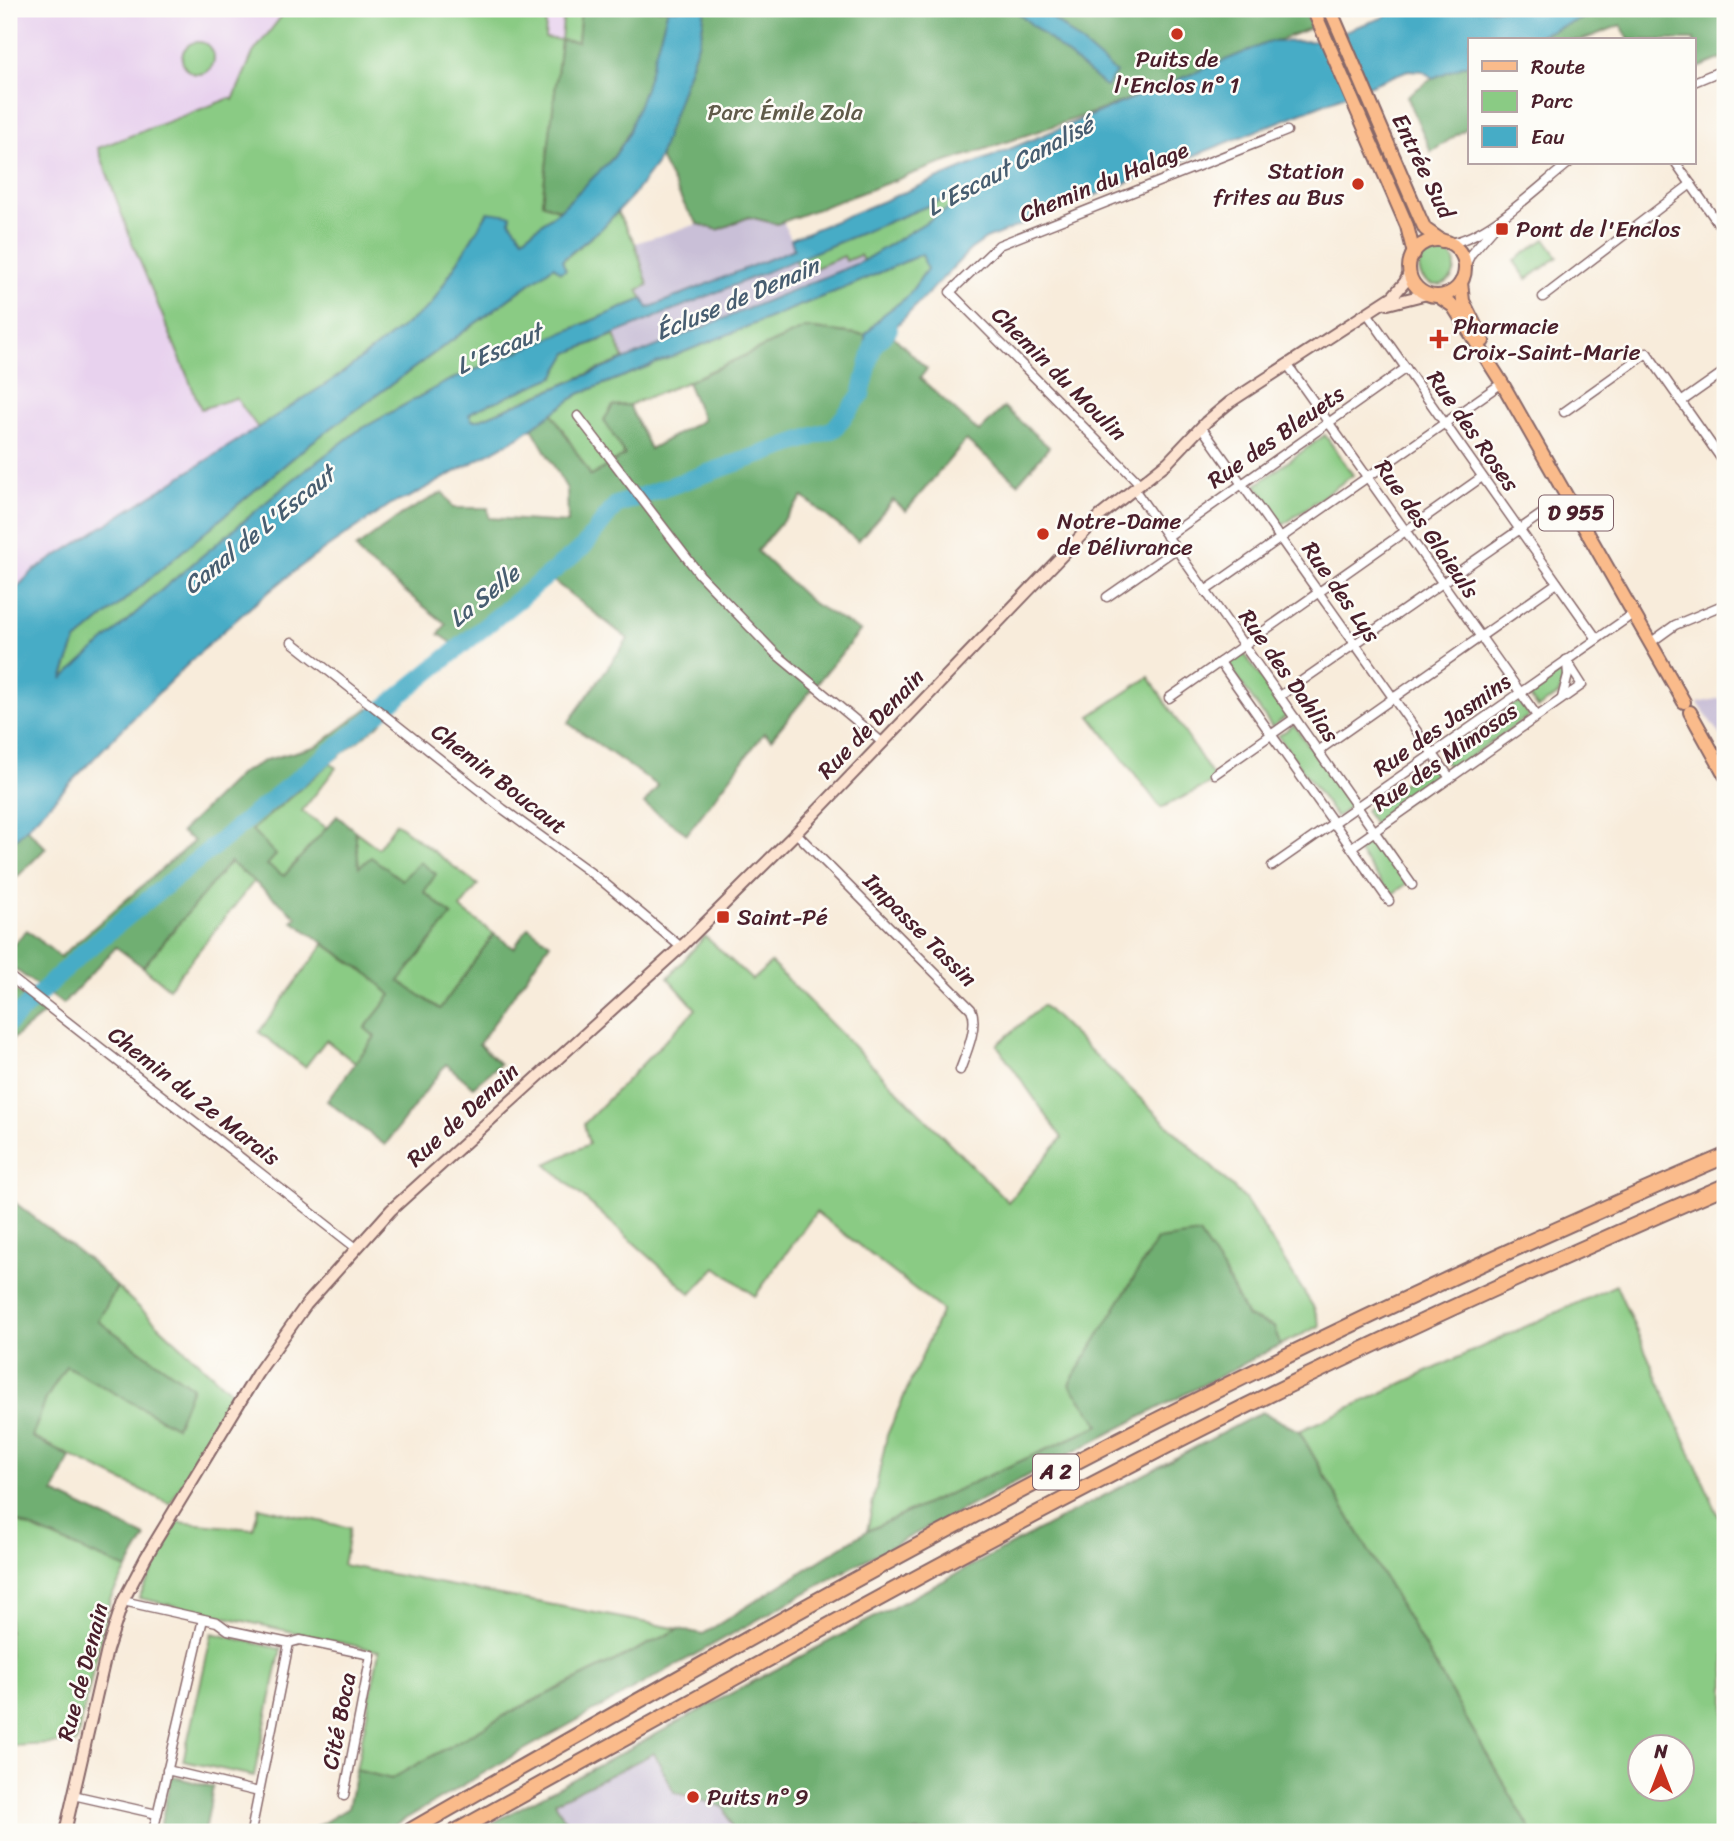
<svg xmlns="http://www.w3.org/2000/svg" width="1734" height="1841" viewBox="0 0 1734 1841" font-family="Sriracha,sans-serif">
  <rect width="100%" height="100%" fill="#fdfcf7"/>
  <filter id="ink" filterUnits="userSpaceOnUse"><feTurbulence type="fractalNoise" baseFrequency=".0143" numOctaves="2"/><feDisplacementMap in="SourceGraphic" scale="14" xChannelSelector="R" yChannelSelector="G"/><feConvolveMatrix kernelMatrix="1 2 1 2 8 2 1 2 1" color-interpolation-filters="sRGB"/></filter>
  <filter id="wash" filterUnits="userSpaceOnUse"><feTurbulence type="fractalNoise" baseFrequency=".00686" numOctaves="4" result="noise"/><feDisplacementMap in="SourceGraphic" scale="28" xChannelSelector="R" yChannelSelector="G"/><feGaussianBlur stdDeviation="1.57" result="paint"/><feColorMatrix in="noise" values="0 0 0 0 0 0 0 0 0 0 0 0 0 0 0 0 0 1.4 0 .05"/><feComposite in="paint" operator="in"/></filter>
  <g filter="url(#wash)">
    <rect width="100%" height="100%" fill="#f8ecdb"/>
    <!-- built -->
    <path fill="#e8d2ee" d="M9 9H564L561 40 479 28 201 408 236 398 258 428 33 571 9 596Z"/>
    <!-- industrial -->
    <g fill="#c9bfd7">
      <path d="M749 217 776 224 783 221 795 249 647 309 638 290 648 285 635 243 698 224 718 230Z"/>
      <path d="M860 255 863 261 624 359 614 335 795 260 801 274 844 256Z"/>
      <path d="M1725 697V743L1698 703Z"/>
      <path d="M654 1752 674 1792 724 1807 734 1832H571L555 1802Z"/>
    </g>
    <!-- green -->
    <g fill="#8acb84" stroke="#6a7558" stroke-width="2" fill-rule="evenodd">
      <path d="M287 9H547L545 38 561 40 564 9H581L578 42 561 41 542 203 560 210 523 238 510 221 488 212 431 305 337 377 258 428 236 398 201 409 131 240 98 148 230 98 233 100 253 53Z"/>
      <circle cx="198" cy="58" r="16"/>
      <path d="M957 194 958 201 954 205 863 261 860 255 846 261 844 256 801 274 795 260Z"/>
      <path d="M617 212 635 243 648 285 638 290 643 299 446 382 356 432 294 479 165 587 62 680 76 641 312 442 554 266 560 272 562 261 602 228Z"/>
      <path d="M1545 239 1558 257 1527 279 1514 261Z"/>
      <circle cx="1437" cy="267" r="18"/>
      <path d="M922 254 927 269 907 297 883 315 865 335 805 328 687 382 629 405 613 406 604 420 625 455 591 476 552 413 579 394 854 284Z"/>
      <path d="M614 335 624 359 478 420H471L469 415 473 411 554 377 568 353Z"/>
      <path d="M1325 435 1353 475 1283 525 1256 485Z"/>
      <path d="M1243 652 1288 715 1272 727 1227 663Z"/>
      <path d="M1564 666 1566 670 1559 694 1538 708 1527 693Z"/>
      <path d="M1149 677 1216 781 1161 808 1090 716Z"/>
      <path d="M1519 701 1529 716 1451 770 1442 756Z"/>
      <path d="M1294 725 1352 806 1336 817 1278 736Z"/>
      <path d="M330 763 336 768 302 811 327 828 284 876 267 865 252 830Z"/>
      <path d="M1430 764 1440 778 1374 824 1365 810Z"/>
      <path d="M396 823 478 885 460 908 494 934 440 1009 398 981 451 916 402 880 359 868 355 831 378 848Z"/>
      <path d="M1373 837 1408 883 1391 895 1356 849Z"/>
      <path d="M229 862 255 880 169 988 143 967Z"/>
      <path d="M705 936 752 980 771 963 1008 1202 1062 1138 997 1045 1043 1005 1245 1199 1314 1308 1320 1326 1280 1345 1274 1327 1247 1317 1223 1270 1100 1425 867 1531 887 1435 942 1310 816 1212 755 1296 716 1267 691 1294 546 1164 589 1144 584 1124 696 1009 668 978Z"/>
      <path d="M324 944 371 976 391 995 365 1028 375 1036 355 1063 326 1040 305 1067 259 1032Z"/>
      <path d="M1616 1285 1725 1530V1832H1532L1299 1431ZM1640 1746H1682V1788H1640Z"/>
      <path d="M117 1287 234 1395 170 1504 32 1437 46 1399 66 1366 176 1427 192 1387 98 1321Z"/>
      <path d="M259 1507 350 1528 343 1565 679 1629 513 1711 391 1779 356 1770 379 1651 139 1598 177 1522 253 1529Z"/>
      <path d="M15 1521 127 1569 110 1599 76 1743 9 1746V1524Z"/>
      <path d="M212 1633 281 1649 254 1776 183 1761Z"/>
    </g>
    <!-- forest -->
    <g fill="#6faf72" stroke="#5c674e" stroke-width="2">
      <path d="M581 9H668C655 53 642 120 614 156 599 176 578 192 560 210L542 203 561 40 578 42Z"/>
      <path d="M705 9H1302L1313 27 1104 109 920 171 777 224 749 217 718 230 698 224 686 208 661 160 660 152 701 35Z"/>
      <path d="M1607 9H1725V57L1694 70V40H1629L1621 25 1582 40H1527Z"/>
      <path d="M1470 63V126L1431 152 1407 96 1433 78Z"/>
      <path d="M805 328 865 335 866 347 877 346 889 332 927 369 920 378 979 432 1004 407 1049 447 1018 483 966 440 906 511 893 500 858 541 803 497 757 551 811 602 860 631 771 739 764 733 687 834 644 804 658 786 568 723 628 639 551 579 464 651 439 634 446 624 364 559 356 548 402 514 443 492 453 508H488L489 518 568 523 567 489 532 428 552 413 591 476 625 455 604 420 613 406 629 405 650 449 703 420 687 382Z"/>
      <path d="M368 708 382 722 330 763 252 830 276 855 267 865 284 876 337 816 355 831 359 867 371 857 402 880 420 862 436 874 424 892 452 915 399 981 440 1009 494 934 514 948 528 927 550 943 479 1044 500 1064 473 1087 446 1064 385 1145 327 1101 375 1037 365 1028 391 995 371 976 292 921 297 917 230 862 143 967 116 947 63 1004 9 965V949L27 930 60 957 194 841 181 832 241 773 266 760 317 746Z"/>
      <path d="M26 828 46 848 9 885V846Z"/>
      <path d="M9 985 45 1013 9 1042Z"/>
      <path d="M9 1198 90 1261 117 1287 98 1321 192 1387 176 1427 66 1366 46 1399 32 1437 70 1457 54 1493 146 1537 127 1569 15 1521 9 1524Z"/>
      <path d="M1199 1234 1223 1270 1247 1317 1274 1327 1280 1345 863 1561 513 1756 383 1832H308L348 1808 356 1770 391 1779 513 1711 679 1629 703 1634 867 1531 1100 1425 1069 1384 1157 1240Z"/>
      <path d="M1262 1412 1299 1431 1532 1832H734L724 1807 674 1792 654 1753 555 1802 571 1832H547L546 1830 541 1832H476L743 1687Z"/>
      <path d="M171 1776 213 1787 205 1832H159Z"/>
    </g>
    <!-- water -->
    <g fill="#46acc6" stroke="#486678" stroke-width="2" fill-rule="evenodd">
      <path d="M668 9H705L701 35 657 163 633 195 602 228 562 260 566 270 560 272 554 266 312 442 76 641 62 679 165 587 294 479 356 432 446 382 643 299 648 308 794 249 791 239 1269 42 1316 41 1382 18 1392 9H1607L1527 40H1470V63L1433 78 1422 71 1408 70 986 239 970 250 877 346 866 347 865 335 883 315 907 297 927 269 922 254 854 284 579 394 519 437 410 497 391 504C356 529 319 551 286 578 185 658 99 755 9 846V596L33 571 337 377 431 305 488 212 511 215 510 221 523 238 560 210 613 158 626 139 645 88ZM957 194 958 201 954 205 861 262 478 420H472L469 415 473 411 554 377 568 353Z"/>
      <path d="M1013 9H1042L1116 73 1106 87Z"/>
    </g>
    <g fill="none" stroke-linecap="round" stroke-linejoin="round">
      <!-- river -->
      <path stroke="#46acc6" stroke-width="18" d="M9 1023 80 955 583 547 616 505 834 429 861 395 873 346 889 329"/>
    </g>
  </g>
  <g filter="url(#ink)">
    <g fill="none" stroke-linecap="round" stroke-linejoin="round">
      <defs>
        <g id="street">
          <path d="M1694 82 1725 69"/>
          <path d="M1676 163 1725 233"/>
          <path d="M1448 243C1487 239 1538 187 1569 163"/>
          <path d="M1465 266 1471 254 1499 222"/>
          <path d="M1543 297 1691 184"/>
          <path d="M1367 313 1597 639"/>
          <path d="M1287 364 1537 716"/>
          <path d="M1681 402 1725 371"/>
          <path d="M1564 412 1647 353 1725 464"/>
          <path d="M578 416 700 575 775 653 883 743"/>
          <path d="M1202 428 1450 778"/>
          <path d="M1140 484 950 292 999 245 1287 131"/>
          <path d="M1134 489 1412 885"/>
          <path d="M1167 537 1406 368"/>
          <path d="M1205 591 1502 383"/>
          <path d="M1107 597 1176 549"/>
          <path d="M292 642 503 809 602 881 681 947"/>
          <path d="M1650 643 1675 625 1725 604"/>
          <path d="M1220 662 1389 901"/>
          <path d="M1280 696 1566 497"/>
          <path d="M1169 698 1482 477"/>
          <path d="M1562 698 1568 675 1567 663"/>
          <path d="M1318 751 1557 583"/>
          <path d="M1215 774 1295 718"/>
          <path d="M796 833 971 1009C979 1025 966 1054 960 1070"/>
          <path d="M1352 847 1582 685 1566 660"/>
          <path d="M1272 866 1633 614"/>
          <path d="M9 976 355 1247"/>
          <path d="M123 1601 217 1622 228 1630 289 1643 251 1832"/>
          <path d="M289 1643 300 1640 371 1655 344 1796"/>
          <path d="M167 1770 259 1792"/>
          <path d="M73 1795 157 1814"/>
          <path d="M153 1832 203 1619"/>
        </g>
        <g id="secondary">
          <path d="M1388 304 1427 294"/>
          <path d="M65 1832 107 1650 123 1601 146 1557 257 1374 306 1305 391 1210 681 947 796 833 1100 516 1168 462 1206 422 1230 402 1393 296 1405 282 1410 271"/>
        </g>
        <g id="primary">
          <path d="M1313 9 1407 226 1414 254"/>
          <path d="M1330 9 1419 216 1425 229 1442 241"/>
          <circle cx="1437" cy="268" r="28"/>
          <path d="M1461 282 1463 301 1483 341"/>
          <path d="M1438 296 1453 306 1502 383 1684 702"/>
          <path d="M1690 712 1725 775"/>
        </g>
        <g id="highway">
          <path d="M408 1832C670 1682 934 1531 1205 1396 1376 1311 1549 1231 1725 1156"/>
          <path d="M455 1832C706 1694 956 1552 1212 1423 1380 1339 1552 1261 1725 1186"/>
        </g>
      </defs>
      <!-- street casing -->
      <use href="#street" stroke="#876769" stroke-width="11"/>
      <!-- secondary casing -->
      <use href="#secondary" stroke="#876769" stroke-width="14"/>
      <!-- primary casing -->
      <use href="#primary" stroke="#876769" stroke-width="16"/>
      <!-- highway casing -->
      <use href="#highway" stroke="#876769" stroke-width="18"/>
      <!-- street -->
      <use href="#street" stroke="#fff" stroke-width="8"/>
      <!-- secondary -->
      <use href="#secondary" stroke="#fde4d1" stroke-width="10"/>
      <!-- primary -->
      <use href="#primary" stroke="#fabb8b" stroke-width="12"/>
      <!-- highway -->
      <use href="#highway" stroke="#fabb8b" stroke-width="14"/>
    </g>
  </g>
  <!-- markers -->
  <g fill="#c8321e" stroke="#fdfcf7" stroke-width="2.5">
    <circle cx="1177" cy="34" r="7"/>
    <circle cx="1358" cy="184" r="7"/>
    <rect x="1495" y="222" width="14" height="14" rx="3.5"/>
    <path d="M1435.5 328.5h7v7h7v7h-7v7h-7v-7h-7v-7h7z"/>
    <circle cx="1043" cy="534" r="7"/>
    <rect x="716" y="910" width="14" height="14" rx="3.5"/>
    <circle cx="693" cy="1797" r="7"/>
  </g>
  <g text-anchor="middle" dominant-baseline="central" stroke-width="5" stroke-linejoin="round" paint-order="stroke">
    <!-- shield labels -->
    <g fill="#fdfcf7" stroke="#806168" stroke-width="2">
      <rect x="1539" y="495.5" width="74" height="35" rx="5"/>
      <rect x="1033" y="1454.5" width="46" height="35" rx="5"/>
    </g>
    <g font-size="21" font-weight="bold" fill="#4a1f2b">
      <text x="1576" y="513">D 955</text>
      <text x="1056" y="1472">A 2</text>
    </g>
    <!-- poi labels -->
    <g font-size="23" fill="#4a1f2b" stroke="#fdfcf7" text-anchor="start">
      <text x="1177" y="59" text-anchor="middle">Puits de<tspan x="1177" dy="26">l'Enclos n° 1</tspan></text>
      <text x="1344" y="171" text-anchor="end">Station<tspan x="1344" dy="26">frites au Bus</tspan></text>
      <text x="1516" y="229">Pont de l'Enclos</text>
      <text x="1453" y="326">Pharmacie<tspan x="1453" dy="26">Croix-Saint-Marie</tspan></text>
      <text x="1057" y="521">Notre-Dame<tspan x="1057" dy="26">de Délivrance</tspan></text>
      <text x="737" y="917">Saint-Pé</text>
      <text x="707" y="1797">Puits n° 9</text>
    </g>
    <!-- park labels -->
    <g font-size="23" fill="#605b4a" stroke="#fdfcf7">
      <text x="785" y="112">Parc Émile Zola</text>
    </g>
    <!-- street labels -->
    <g font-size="23" fill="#4a1f2b" stroke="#fdfcf7">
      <text transform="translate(1423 166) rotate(64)">Entrée Sud</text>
      <text transform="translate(1104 182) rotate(-22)">Chemin du Halage</text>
      <text transform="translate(1059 374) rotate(45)">Chemin du Moulin</text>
      <text transform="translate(1473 431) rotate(55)">Rue des Roses</text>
      <text transform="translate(1276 437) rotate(-35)">Rue des Bleuets</text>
      <text transform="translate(1427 529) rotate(55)">Rue des Glaieuls</text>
      <text transform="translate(1341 592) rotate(55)">Rue des Lys</text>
      <text transform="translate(1289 676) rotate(55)">Rue des Dahlias</text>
      <text transform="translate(871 724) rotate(-46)">Rue de Denain</text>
      <text transform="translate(1442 725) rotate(-35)">Rue des Jasmins</text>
      <text transform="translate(1445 757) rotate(-35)">Rue des Mimosas</text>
      <text transform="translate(499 779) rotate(38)">Chemin Boucaut</text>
      <text transform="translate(920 930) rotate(45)">Impasse Tassin</text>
      <text transform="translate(194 1096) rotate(38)">Chemin du 2e Marais</text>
      <text transform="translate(463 1115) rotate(-42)">Rue de Denain</text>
      <text transform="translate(83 1672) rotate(-75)">Rue de Denain</text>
      <text transform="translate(339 1721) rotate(-79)">Cité Boca</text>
    </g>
    <!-- water labels -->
    <g font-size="24" font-style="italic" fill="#485e71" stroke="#fdfcf7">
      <text transform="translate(1010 166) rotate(-28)">L'Escaut Canalisé</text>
      <text transform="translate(737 299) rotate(-23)">Écluse de Denain</text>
      <text transform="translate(499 349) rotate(-24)">L'Escaut</text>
      <text transform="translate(259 530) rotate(-39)">Canal de L'Escaut</text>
      <text transform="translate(484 596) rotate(-39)">La Selle</text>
    </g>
  </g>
  <!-- margin -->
  <rect width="1734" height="1841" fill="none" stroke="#fdfcf7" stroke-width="35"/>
  <!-- legend -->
  <rect x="1468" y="38" width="228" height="126" fill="#fdfcf7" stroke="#b5a4a5" stroke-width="2"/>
  <rect x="1482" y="61" width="35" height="10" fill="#fabb8b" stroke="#b5a4a5" stroke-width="2"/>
  <text x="1531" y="74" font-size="21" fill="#4a1f2b">Route</text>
  <rect x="1482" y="91" width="35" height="21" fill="#8acb84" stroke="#b5a4a5" stroke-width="2"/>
  <text x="1531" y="108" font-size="21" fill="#4a1f2b">Parc</text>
  <rect x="1482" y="126" width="35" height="21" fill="#46acc6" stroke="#b5a4a5" stroke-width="2"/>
  <text x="1531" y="144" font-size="21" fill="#4a1f2b">Eau</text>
  <!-- north arrow -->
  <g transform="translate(1661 1768)"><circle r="33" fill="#fdfcf7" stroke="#b5a4a5" stroke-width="2"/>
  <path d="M0-5L12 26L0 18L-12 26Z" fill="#c8321e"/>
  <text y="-10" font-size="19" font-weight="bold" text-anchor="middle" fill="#4a1f2b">N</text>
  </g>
</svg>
